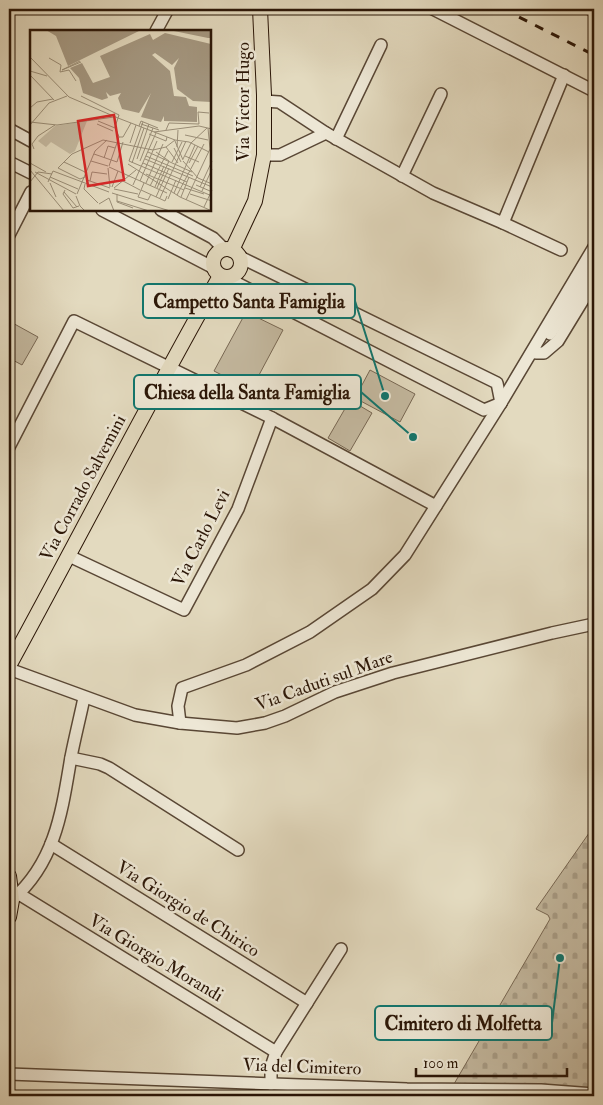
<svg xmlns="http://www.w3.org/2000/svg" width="603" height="1105" viewBox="0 0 603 1105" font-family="'IM FELL Double Pica',serif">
  <defs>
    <pattern id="cemetery-stones" width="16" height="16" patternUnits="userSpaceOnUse" patternTransform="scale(1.25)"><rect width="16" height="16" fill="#c4b9a0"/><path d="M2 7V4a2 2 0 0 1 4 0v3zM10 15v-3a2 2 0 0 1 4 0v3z" fill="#a99e88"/></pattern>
  </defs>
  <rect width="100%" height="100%" fill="#e3dabf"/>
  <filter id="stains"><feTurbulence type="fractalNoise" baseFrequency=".004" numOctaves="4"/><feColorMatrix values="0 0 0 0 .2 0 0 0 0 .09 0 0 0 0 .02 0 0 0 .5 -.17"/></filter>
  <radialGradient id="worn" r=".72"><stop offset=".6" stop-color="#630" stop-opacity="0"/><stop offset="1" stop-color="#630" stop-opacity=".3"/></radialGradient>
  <!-- cemetery -->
  <path fill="url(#cemetery-stones)" stroke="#786854" d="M594 826V1090L454 1084 550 919 548 915 536 909Z"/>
  <!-- garden -->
  <g fill="#c4b9a0" stroke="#786854">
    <path d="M246 312 283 330 251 390 214 371Z"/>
    <path d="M9 321 38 337 22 365 9 358Z"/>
    <path d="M370 370 415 394 400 422 355 398Z"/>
    <path d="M350 400 372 413 350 451 328 438Z"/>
  </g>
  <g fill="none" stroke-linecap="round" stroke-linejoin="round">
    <defs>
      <g id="minor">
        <path d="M433 9 594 91"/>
        <path d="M590 9 594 11"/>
        <path d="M156 31 168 9"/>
        <path d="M264 101 279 102 326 133"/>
        <path d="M9 129 31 141"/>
        <path d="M336 139 381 45"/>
        <path d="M264 155H280L326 133 433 193 503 223 564 75"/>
        <path d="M9 162 31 173"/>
        <path d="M402 176 441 94"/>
        <path d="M102 210 214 268"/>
        <path d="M161 210 213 238 224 249"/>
        <path d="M503 223 561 250"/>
        <path d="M9 235 31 192"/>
        <path d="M240 257 497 383 501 403"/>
        <path d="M227 278 484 410 501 403"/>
        <path d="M550 334 594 267"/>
        <path d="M536 353H544L558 341 594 282"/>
        <path d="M9 447 74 321 272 418 436 506"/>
        <path d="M69 556 184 610 238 509 272 418"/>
        <path d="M9 669 135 715 180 723 237 728 265 723 285 716 335 692 393 673 552 633 594 624"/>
        <path d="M180 723 178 706 182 688 246 665 310 632 372 589 405 555 501 403 594 247"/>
        <path d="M71 758 100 764 109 768 238 850"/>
        <path d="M51 844 307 1003"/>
        <path d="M19 894 276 1052"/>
        <path d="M13 899C56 861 62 810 71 757 75 737 80 717 84 698"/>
        <path d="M9 1074 407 1089 541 1090 594 1094"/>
        <path d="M271 1084V1067L276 1052 341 949"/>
      </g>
      <g id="major">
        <circle cx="227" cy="263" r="14"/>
        <path d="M232 250 255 201 264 155V95L260 9"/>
        <path d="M9 666C80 536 147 405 220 276"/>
        <path d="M9 876 12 900 9 917"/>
        <path d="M9 1095 10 1096"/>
      </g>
    </defs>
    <!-- minor casing -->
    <use href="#minor" stroke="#594735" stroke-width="14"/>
    <!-- major casing -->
    <use href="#major" stroke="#2b1607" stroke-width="16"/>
    <!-- minor -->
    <use href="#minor" stroke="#ede7d5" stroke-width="11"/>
    <!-- major -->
    <use href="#major" stroke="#e3dabf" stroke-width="14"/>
    <!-- rail -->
    <path stroke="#2b1607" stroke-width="3" stroke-dasharray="9 9" stroke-linecap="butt" d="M503 9 594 55"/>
  </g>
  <g text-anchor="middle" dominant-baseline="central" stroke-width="5" stroke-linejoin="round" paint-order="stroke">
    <!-- street labels -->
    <g font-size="18" fill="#2b1607" stroke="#ede7d5">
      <text transform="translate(243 102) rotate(-90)">Via Victor Hugo</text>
      <text transform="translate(83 488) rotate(-62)">Via Corrado Salvemini</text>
      <text transform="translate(201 538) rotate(-63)">Via Carlo Levi</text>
      <text transform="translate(324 681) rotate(-20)">Via Caduti sul Mare</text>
      <text transform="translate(188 909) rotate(32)">Via Giorgio de Chirico</text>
      <text transform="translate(156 958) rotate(31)">Via Giorgio Morandi</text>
      <text transform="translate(302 1067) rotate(2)">Via del Cimitero</text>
    </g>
  </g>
  <!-- overview -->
  <g transform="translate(30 30)">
    <rect width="181" height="181" fill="#e3dabf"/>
    <path d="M57 91 45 121 40 124 21 112 16 117 8 111 25 96Z" fill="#c4b9a0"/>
    <path d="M16 0H111L38 36 26 6ZM139 0H181V8H178ZM135 3 181 14V72L163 71 147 59 144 38 149 28 142 35 125 23 122 25 140 41 144 66 156 67 159 76 167 77V92L134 91V86L131 92 111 87 121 63 109 83 92 79 88 68 91 63 80 66 76 62 78 68 72 70 53 63 49 48 40 38 52 33 63 53 80 47 70 26 120 4 123 10Z" fill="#a49780"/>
    <path fill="none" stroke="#998c75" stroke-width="1" d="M0 27 39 67 88 88 85 97 89 107 79 136M19 28 31 35 30 42 39 40 46 51M50 31 32 40 51 32M0 41 17 46M0 45 24 70M51 66 89 85M0 78 7 72 23 69M89 85 88 88 145 110 159 112 179 122M68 91 85 98M0 92 27 95 84 87M67 94 83 101M111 94 129 100M169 94 168 82 179 83M0 95 19 73 37 66M109 96 111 91 128 98M136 100 139 93 169 94M124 102 169 96 182 99M119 104 136 111 137 107M155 105 178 110M89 107H93L101 93M145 111 153 130M100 113 106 95M161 113 177 98M136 117 148 133M147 117 148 100M144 118 151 132M4 119 2 114 8 106 25 95M118 122 162 142M126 122 139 131 127 158M64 124 87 132 93 112M116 126 163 146M155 126 169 132M74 128 78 116 85 118M107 129 119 94M115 129 182 157M153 129 161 113M61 131 78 136M99 131 182 166M99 131 113 92M110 131 123 98M153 131 168 148 182 154M34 132 55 142 57 150 80 158M142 132 152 112M0 133 16 142M102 133 114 98M113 133 157 152M159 133 168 116M98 134 150 167 182 181M79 137 137 163M78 138 80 157M0 140 34 181M5 142 46 164M116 144 154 160M20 147 48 159M55 147 50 149 28 138 42 124 73 110 123 120 136 117 145 110M60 151 62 142 77 144M93 151 110 160M110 151 127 111M0 152 8 142 22 144M18 152 23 141 79 162M20 153 26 167M114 153 108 167 118 170 121 164M116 153 133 114M55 154 54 159 68 173M103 155 126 103M166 155 180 161M120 156 138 121M82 157 88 141M125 157 134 136M170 157 182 131M84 158 106 140M155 158 174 164M84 159 108 164M35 160 33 164 43 178 49 176M111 160 135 171 137 166M172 161 182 139M34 162 47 177M82 163 140 181M144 163 165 115M47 164 65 121 77 110M87 164V172L103 178M160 164 182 171M147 165 174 114M46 166 50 176 55 181M126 167 139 138M151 167 159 147M130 168 156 111M138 169 146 150M156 170 180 119 178 98M87 171 119 181M69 174 79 168 84 181M174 177 182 160"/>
    <path fill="#d62828" fill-opacity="0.15" stroke="#d62828" stroke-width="2.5" d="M84 85 94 150 58 156 48 91Z"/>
    <rect width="181" height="181" fill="none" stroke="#2b1607" stroke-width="2.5"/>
  </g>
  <!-- callouts -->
  <path fill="none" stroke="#0f766e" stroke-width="2" d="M385 396L355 301M413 437L361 392M560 958L552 1023"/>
  <g fill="#0f766e" stroke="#ede7d5" stroke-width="2">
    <circle cx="385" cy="396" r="5"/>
    <circle cx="413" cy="437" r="5"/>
    <circle cx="560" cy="958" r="5"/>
  </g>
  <g fill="#ede7d5" stroke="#0f766e" stroke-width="2">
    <rect x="143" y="284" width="212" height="34" rx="5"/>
    <rect x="134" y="375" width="227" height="34" rx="5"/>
    <rect x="375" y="1006" width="177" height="34" rx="5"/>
  </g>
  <g font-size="19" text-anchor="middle" font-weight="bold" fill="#2b1607">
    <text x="249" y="308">Campetto Santa Famiglia</text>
    <text x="247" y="399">Chiesa della Santa Famiglia</text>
    <text x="463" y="1030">Cimitero di Molfetta</text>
  </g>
  <!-- margin -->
  <rect width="603" height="1105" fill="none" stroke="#e3dabf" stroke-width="30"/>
  <rect x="10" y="10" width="583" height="1085" fill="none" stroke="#2b1607" stroke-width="2.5"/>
  <rect x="15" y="15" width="573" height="1075" fill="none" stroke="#2b1607"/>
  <!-- scale -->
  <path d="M416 1068v8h151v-8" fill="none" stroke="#2b1607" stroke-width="2.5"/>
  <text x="423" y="1068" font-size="15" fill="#2b1607" stroke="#ede7d5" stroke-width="4" paint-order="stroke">100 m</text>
  <rect width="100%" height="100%" filter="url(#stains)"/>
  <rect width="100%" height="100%" fill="url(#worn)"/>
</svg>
